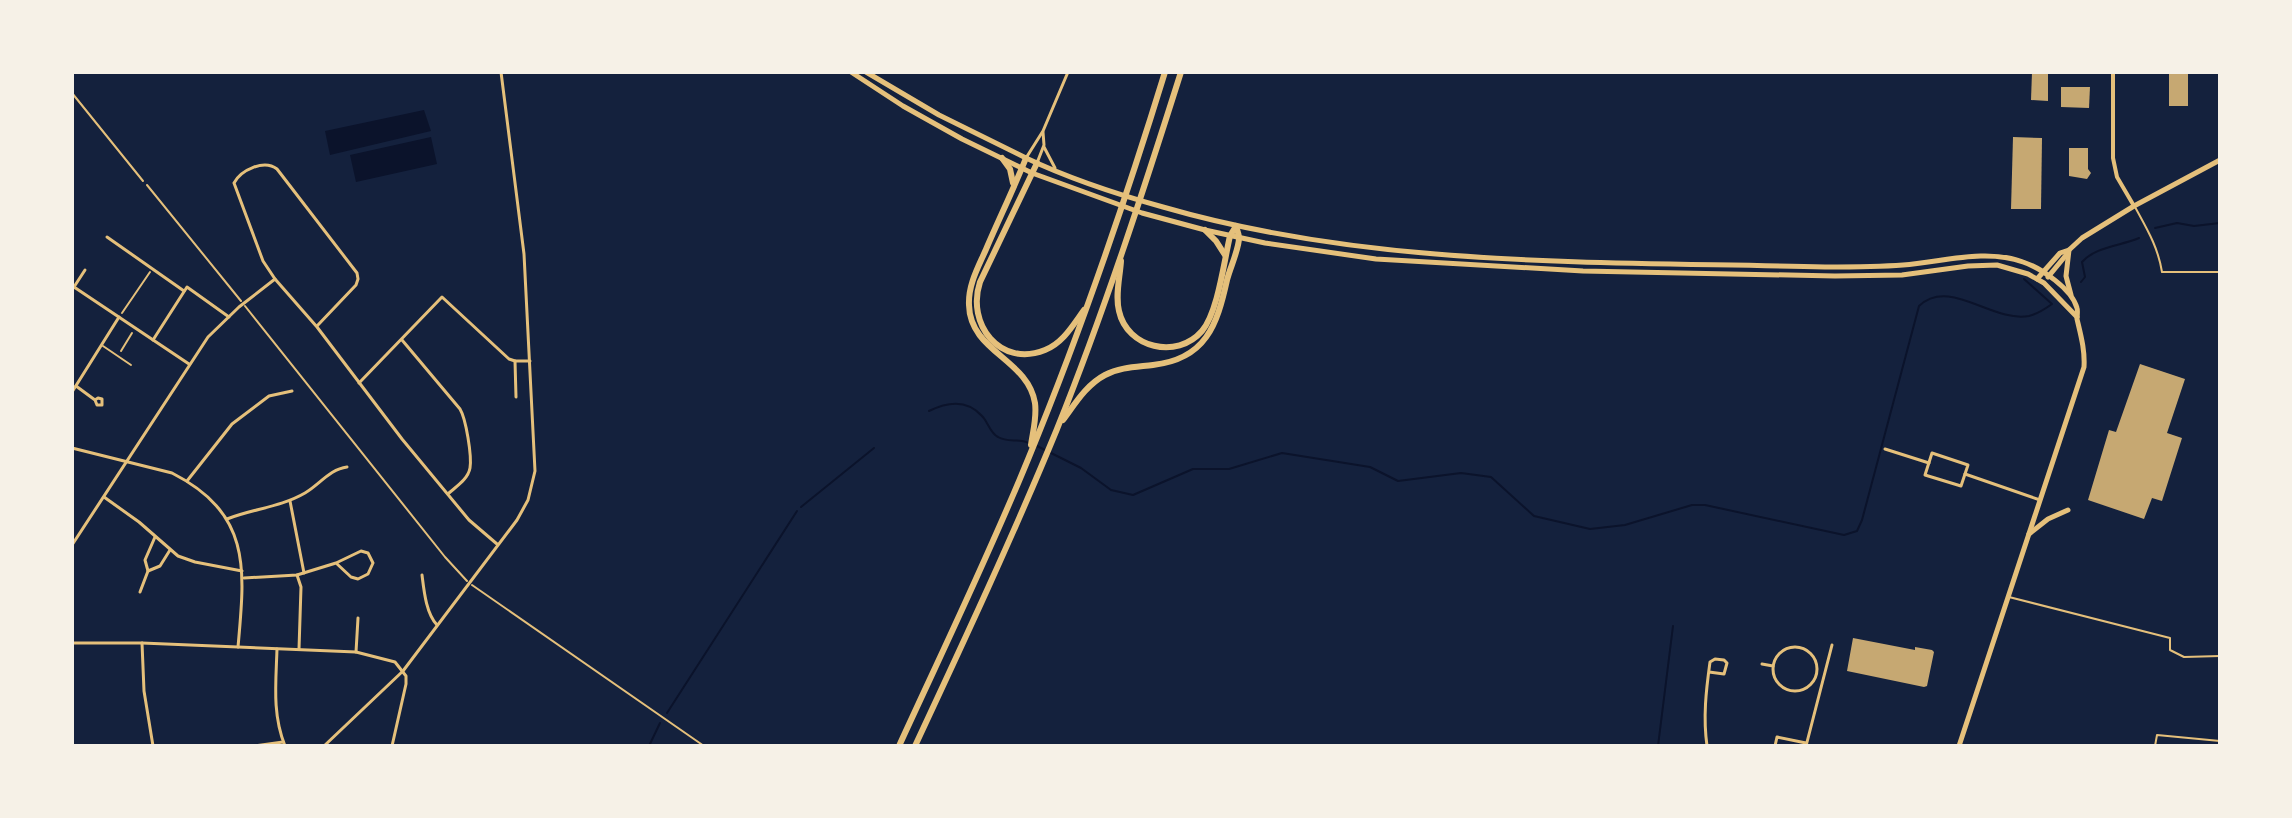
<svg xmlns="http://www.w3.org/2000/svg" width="2292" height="818" viewBox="0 0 2292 818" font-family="'Golos Text',sans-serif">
  <rect width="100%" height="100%" fill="#14213d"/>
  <!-- water -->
  <g fill="#0b132b">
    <path d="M424 110 431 131 330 155 325 131Z"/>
    <path d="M431 137 437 164 356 182 350 155Z"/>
  </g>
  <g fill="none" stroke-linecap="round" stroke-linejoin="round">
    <!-- stream -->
    <g stroke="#0b132b" stroke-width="2">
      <path d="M2155 228 2177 223 2194 226 2220 223"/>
      <path d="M2081 282 2085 277 2082 262C2095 247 2120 246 2139 238"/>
      <path d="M929 411C947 402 967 399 982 416 988 422 990 433 998 437 1008 443 1018 438 1029 443"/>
      <path d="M1035 445 1081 468 1111 490 1133 495 1193 469H1229L1282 453 1370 467 1398 481 1461 473 1491 477 1534 516 1590 529 1625 525 1692 505H1705L1844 535 1857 531 1862 520 1919 306C1950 277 1992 323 2029 316 2038 314 2045 309 2052 304L2024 279"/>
      <path d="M801 507 874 448"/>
      <path d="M667 713 797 511"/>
      <path d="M649 746 660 723"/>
      <path d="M1658 746 1673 626"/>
    </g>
  </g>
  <!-- building -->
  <g fill="#c6a872">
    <path d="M2032 72H2048V101L2031 100Z"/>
    <rect x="2169" y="72" width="19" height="34"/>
    <path d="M2061 87H2090L2089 108 2061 107Z"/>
    <path d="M2013 137 2042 138 2041 209H2011Z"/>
    <path d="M2069 148H2088V169L2091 173 2087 179 2069 176Z"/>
    <path d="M2140 364 2185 379 2167 433 2182 438 2162 501 2152 498 2144 519 2088 500 2109 430 2116 432Z"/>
    <path d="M1853 638 1915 650V647L1932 650 1934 652 1927 686 1924 687 1847 671Z"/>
  </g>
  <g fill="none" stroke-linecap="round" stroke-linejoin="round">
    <!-- path -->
    <g stroke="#e5c07b" stroke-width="2">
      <path d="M147 185 241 301"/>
      <path d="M245 306 445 557 467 581"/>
      <path d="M122 313 150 272"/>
      <path d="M121 351 132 333"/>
      <path d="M472 585 704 746"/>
      <path d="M2155 746 2157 735 2220 741"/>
    </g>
    <!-- service -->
    <g stroke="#e5c07b" stroke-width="2">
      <path d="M72 93 143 181"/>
      <path d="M2135 207C2147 229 2158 247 2162 272H2220"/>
      <path d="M103 346 131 365"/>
      <path d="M2009 597 2170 638V650L2184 657 2220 656"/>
    </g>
    <!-- pedestrian -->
    <g stroke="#e5c07b" stroke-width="3">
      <circle cx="1795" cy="669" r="22"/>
      <path d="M1762 664 1773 666"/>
      <path d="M1775 746 1777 737 1806 743"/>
    </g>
    <!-- minor -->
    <g stroke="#e5c07b" stroke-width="3">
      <path d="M1044 147 1055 168"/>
      <path d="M1026 158 1043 131 1068 72"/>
      <path d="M1037 163 1044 145 1043 132"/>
      <path d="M107 237 184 291"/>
      <path d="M275 279 263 261 234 183C241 170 264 159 277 169L357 273 358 279 356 285 317 326"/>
      <path d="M74 287 189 364"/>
      <path d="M72 290 85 270"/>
      <path d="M153 340 187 287 229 317"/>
      <path d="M402 340 460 409C466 419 472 456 470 468 468 479 457 486 449 493"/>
      <path d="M515 361 516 397"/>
      <path d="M359 383 442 297 509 359 515 361H530"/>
      <path d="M76 386 95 400 97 405H102V399L98 398 95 400"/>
      <path d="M72 392 119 317"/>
      <path d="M72 448 172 473C252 514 245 569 238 647"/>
      <path d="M1885 449 1929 463"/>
      <path d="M1932 453 1968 465 1961 486 1925 475Z"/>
      <path d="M1965 474 2040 500"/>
      <path d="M187 481 232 424 269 396 292 391"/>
      <path d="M104 497 139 522 178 556 195 562 242 571"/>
      <path d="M290 501 304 573"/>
      <path d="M227 519C252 509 281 507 305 493 319 485 330 469 347 467"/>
      <path d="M155 537 145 560 148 571 160 566 170 550"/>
      <path d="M72 545 208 337 239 307 275 279 317 327 402 439 469 520 497 544"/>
      <path d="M297 575 301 587 299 649"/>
      <path d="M422 575C424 591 426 613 437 625"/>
      <path d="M244 578 297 575 336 563 361 551 368 553 373 563 368 574 358 579 351 577 336 563"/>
      <path d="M140 592 148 571"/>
      <path d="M72 643H142L356 652 395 662 406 676V684L392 746"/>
      <path d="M142 643 144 691 153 746"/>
      <path d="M277 649C276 682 272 714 285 746"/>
      <path d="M356 652 358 618"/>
      <path d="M254 746 283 742"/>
      <path d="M324 746 403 671 517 520 528 500 535 471 524 254 501 72"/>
      <path d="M1707 746C1703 717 1706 691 1710 662L1715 659 1724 660 1727 663 1724 674 1709 672"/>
      <path d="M1806 746 1832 645"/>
    </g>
    <!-- tertiary -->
    <path stroke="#e5c07b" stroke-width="4" d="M2113 72V158L2117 177 2134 206"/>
    <!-- secondary -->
    <g stroke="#e5c07b" stroke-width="5">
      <path d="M851 72 903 106 962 139 1032 173"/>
      <path d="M866 72 939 115 1026 158"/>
    </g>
    <!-- primary -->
    <g stroke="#e5c07b" stroke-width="5">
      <path d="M1026 158C1070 179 1116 194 1163 207 1377 269 1604 261 1825 267 1850 267 1877 267 1903 265 1943 262 1985 248 2023 262 2041 268 2072 289 2077 308 2078 311 2077 316 2077 319 2081 336 2085 350 2084 367L1959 746"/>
      <path d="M1032 173 1142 213 1205 230 1265 243 1376 259 1583 271 1835 276 1902 275 1968 266 1997 265 2028 274 2044 283 2077 317"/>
      <path d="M2069 250 2066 276 2071 295"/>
      <path d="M2048 277 2067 254"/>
      <path d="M2037 279 2060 253 2069 250 2082 238 2134 206 2220 160"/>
      <path d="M2029 534 2048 519 2068 510"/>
    </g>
    <!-- motorway -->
    <g stroke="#e5c07b" stroke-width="6">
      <path d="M1002 158 1010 169 1013 183"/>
      <path d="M1026 158C1014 188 1000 217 987 247 979 266 968 284 969 305 970 352 1028 359 1035 403 1037 417 1033 431 1031 445"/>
      <path d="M1037 163 980 282C966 324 1000 368 1045 350 1063 343 1073 325 1084 310"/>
      <path d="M1205 230 1216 241 1225 255"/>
      <path d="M1121 261C1120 277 1115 295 1119 311 1127 348 1177 360 1202 331 1218 312 1224 261 1230 236L1236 226"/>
      <path d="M1063 420C1075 404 1086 385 1105 375 1120 367 1137 367 1153 365 1206 359 1217 325 1227 280 1230 268 1239 249 1239 238 1239 234 1237 230 1236 226"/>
      <path d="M899 746C943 650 989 555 1029 457 1081 331 1125 202 1165 72"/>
      <path d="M915 746C964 641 1013 536 1057 429 1104 312 1143 192 1181 72"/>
    </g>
  </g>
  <!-- border -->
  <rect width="2292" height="818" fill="none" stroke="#f6f1e7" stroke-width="148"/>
</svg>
